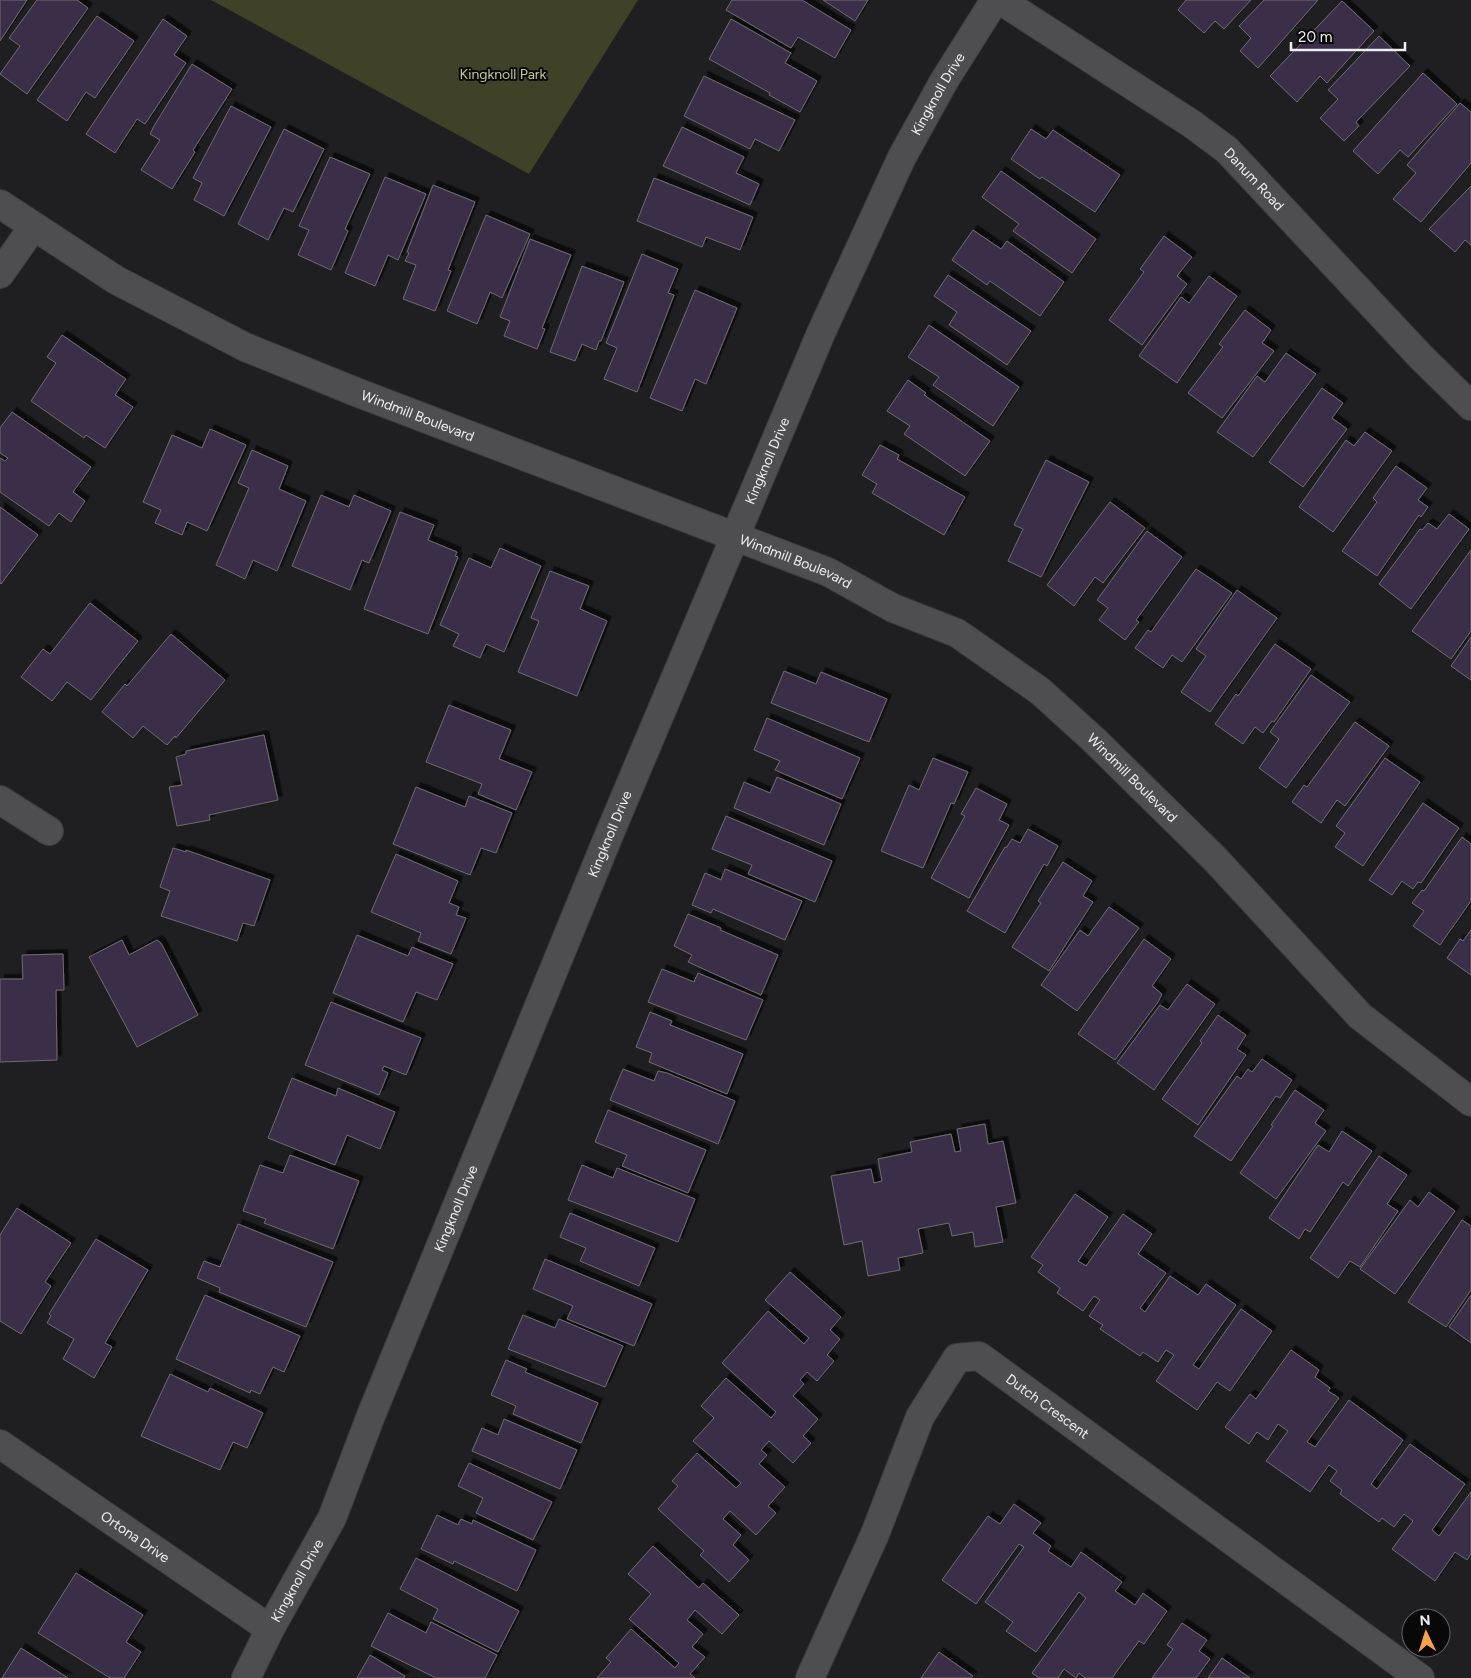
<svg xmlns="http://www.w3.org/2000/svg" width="1471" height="1678" viewBox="0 0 1471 1678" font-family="Figtree,sans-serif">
  <defs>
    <filter id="shadow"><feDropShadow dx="4.5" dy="-4.5" stdDeviation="0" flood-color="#0009"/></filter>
  </defs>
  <rect width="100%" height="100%" fill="#1f1e21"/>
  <!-- green -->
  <path fill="#3f4226" d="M211 0H638L529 174Z"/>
  <!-- building -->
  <g fill="#3a2f48" stroke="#6e6c70" filter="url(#shadow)">
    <path d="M0 0H27L0 41Z"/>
    <path d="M37 0H77L88 8 27 94 0 74 20 46 9 38Z"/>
    <path d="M732 0H802L851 30 835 58 798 37 791 48 726 10Z"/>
    <path d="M823 0H868L855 21Z"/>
    <path d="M1186 0H1251L1224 29 1215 21 1204 33 1178 10Z"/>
    <path d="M1264 0H1318L1258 68 1240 51 1251 38 1239 26Z"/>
    <path d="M1342 1 1374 31 1327 83 1320 76 1297 102 1270 76Z"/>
    <path d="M97 16 134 41 95 98 86 92 67 121 37 100Z"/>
    <path d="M163 19 187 36 174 55 186 63 145 124 137 119 115 153 86 134Z"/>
    <path d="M731 19 791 53 785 63 817 81 800 112 769 95 770 93 709 59Z"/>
    <path d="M1379 36 1410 66 1356 122 1359 126 1344 141 1320 118 1338 99 1328 90Z"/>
    <path d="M192 64 232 89 193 150 195 152 172 189 141 170 160 140 150 134 154 126Z"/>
    <path d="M1423 73 1457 104 1408 157 1400 150 1378 174 1353 151Z"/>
    <path d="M704 76 795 120 779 151 755 139 750 149 684 116Z"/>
    <path d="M1460 103 1471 112V163L1421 222 1393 199 1416 173 1407 165Z"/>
    <path d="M231 106 271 127 224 216 194 200 202 183 193 178Z"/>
    <path d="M682 127 744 157 736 173 759 184 750 205 663 166Z"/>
    <path d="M284 129 324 149 293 212 284 208 268 240 238 224Z"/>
    <path d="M1031 129 1046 139 1053 130 1120 175 1095 212 1042 177 1040 179 1011 159Z"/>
    <path d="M330 157 370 174 345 229 348 231 331 270 298 255 309 230 299 226Z"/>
    <path d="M1001 171 1096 239 1072 273 1013 231 1019 224 982 197Z"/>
    <path d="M385 177 426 194 398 260 388 255 375 286 345 273Z"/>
    <path d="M654 178 753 217 740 250 706 237 702 247 637 221Z"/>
    <path d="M433 185 475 202 448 270 451 271 435 311 403 299 416 265 405 261 409 253 407 252Z"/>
    <path d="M1471 186V245L1465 240 1455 252 1429 229Z"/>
    <path d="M486 215 530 234 502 298 490 292 477 324 447 311Z"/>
    <path d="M973 230 1001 249 1007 241 1064 282 1040 316 990 281 987 285 952 260Z"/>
    <path d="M1164 236 1192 257 1177 276 1187 284 1142 345 1109 320 1144 272 1140 269Z"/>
    <path d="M530 239 571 255 542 328 545 329 537 349 504 336 510 321 500 317Z"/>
    <path d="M642 254 678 269 668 293 674 295 637 392 604 379 617 348 606 343Z"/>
    <path d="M582 266 624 282 601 341H599L596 350 582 344 575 361 550 352Z"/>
    <path d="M948 275 1031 331 1007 365 949 325 957 312 934 296Z"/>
    <path d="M1209 276 1237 296 1177 383 1139 356 1181 297 1189 303Z"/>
    <path d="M695 290 737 308 706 384 695 379 682 411 650 398Z"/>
    <path d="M1245 310 1271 330 1262 343 1274 351 1222 418 1188 393 1223 347 1219 344Z"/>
    <path d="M929 325 1019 387 993 426 933 385 939 377 908 357Z"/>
    <path d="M62 335 126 379 115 395 133 407 105 448 86 435 84 438 31 401 56 363 47 357Z"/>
    <path d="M1286 353 1316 374 1253 457 1217 432 1257 376 1265 382Z"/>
    <path d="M908 380 926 393 924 395 990 441 965 476 904 434 910 426 887 411Z"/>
    <path d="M1322 388 1343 403 1332 418 1347 429 1303 487 1269 462Z"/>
    <path d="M12 412 91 467 73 492 85 501 71 522 59 513 49 526 0 492V458L5 461 8 458 0 453V428Z"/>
    <path d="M210 429 246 445 207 531 187 522 182 535 155 523 161 510 143 502 172 435 202 448Z"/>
    <path d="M1365 432 1392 451 1333 532 1299 507 1346 440 1354 446Z"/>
    <path d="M880 445 899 455 897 459 965 497 944 535 872 493 877 484 862 475Z"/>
    <path d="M252 450 288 466 279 489 306 501 277 571 253 560 245 579 216 565 249 488 238 483Z"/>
    <path d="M1046 460 1089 482 1041 577 1008 561 1023 529 1014 525Z"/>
    <path d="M1396 466 1427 488 1418 500 1428 507 1421 517 1419 515 1377 576 1342 551 1377 502 1373 498Z"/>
    <path d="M321 495 349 507 354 495 391 511 369 563 362 560 350 590 292 566Z"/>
    <path d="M1110 502 1145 528 1103 583 1095 577 1074 606 1047 585Z"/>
    <path d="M0 507 38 535 1 584 0 583Z"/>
    <path d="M400 512 434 525 428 540 457 552 455 556 458 557 428 634 364 609Z"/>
    <path d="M1449 514 1469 529 1411 609 1379 584 1420 529 1422 530 1428 523 1437 529Z"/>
    <path d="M1147 531 1182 557 1136 620 1139 622 1125 640 1099 620 1108 608 1097 600Z"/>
    <path d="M500 548 541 566 504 652 486 644 480 658 453 646 459 634 440 625 469 558 491 568Z"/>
    <path d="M1471 550V631L1451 659 1412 631Z"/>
    <path d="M1196 569 1232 593 1182 662 1172 655 1163 668 1135 648 1148 630 1151 632Z"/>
    <path d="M550 571 589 586 580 609 607 621 577 696 518 672 539 621 531 618Z"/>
    <path d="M1237 590 1277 618 1210 712 1181 692 1206 656 1196 649Z"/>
    <path d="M90 603 138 641 91 700 67 682 52 701 21 677 43 649 50 654Z"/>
    <path d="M171 634 225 680 176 738 175 736 167 745 143 726 133 738 102 712 125 684 127 686Z"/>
    <path d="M1471 637V680L1451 666Z"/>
    <path d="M1275 644 1311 669 1274 722 1272 721 1263 733 1255 727 1243 744 1215 724 1236 694 1238 696Z"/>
    <path d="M784 671 816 684 821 672 887 699 869 742 771 703Z"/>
    <path d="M1311 675 1350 702 1286 788 1259 768 1279 739 1270 732Z"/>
    <path d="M449 705 511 730 499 759 532 772 516 810 478 794 482 784 426 762Z"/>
    <path d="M767 718 860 758 842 799 775 770 780 761 754 750Z"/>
    <path d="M1355 722 1389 746 1345 806 1337 800 1321 823 1292 802 1304 785 1307 787Z"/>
    <path d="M264 735 278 800 209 815 210 820 177 826 169 787 182 785 176 757 186 754V751Z"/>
    <path d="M933 758 968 772 954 804 951 803 923 868 881 851 909 785 919 790Z"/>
    <path d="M1385 758 1420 782 1363 866 1335 847 1345 833 1336 826Z"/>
    <path d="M777 777 841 804 824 845 734 808 744 782 770 793Z"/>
    <path d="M416 787 465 807 469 796 512 813 496 853 481 848 470 875 393 844Z"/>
    <path d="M976 788 1007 804 999 820 1009 825 969 898 931 878 965 816 961 814Z"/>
    <path d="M1423 803 1459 828 1421 883 1418 882 1413 889 1402 881 1392 895 1369 880Z"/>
    <path d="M726 816 832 861 815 902 748 874 752 865 712 849Z"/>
    <path d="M1028 829 1058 846 1047 866 1044 864 1005 933 967 911 1005 847 1006 848 1012 839 1020 843Z"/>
    <path d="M1462 837 1471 844V901L1440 945 1413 926 1424 911 1412 903 1422 890 1424 891Z"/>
    <path d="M173 848 186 852V850L270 880 254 926 243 923 237 941 161 916 170 891 160 887Z"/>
    <path d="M396 854 458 881 449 903 459 907 456 915 466 918 451 954 418 941 421 933 371 912Z"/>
    <path d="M1063 862 1092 881 1083 896 1093 902 1049 971 1012 947 1041 903 1038 901Z"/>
    <path d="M725 869 802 901 785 940 713 909 711 913 692 905 705 873 721 880Z"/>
    <path d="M1109 907 1139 928 1077 1011 1041 985 1080 930 1088 936Z"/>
    <path d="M688 914 721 928 720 930 778 955 761 995 688 962 692 955 674 946Z"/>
    <path d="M1471 930V975L1447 958 1460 939 1463 941Z"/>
    <path d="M357 935 408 956 412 947 453 964 437 1000 416 992 403 1022 333 993Z"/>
    <path d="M1144 939 1171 959 1152 986 1162 994 1158 1002 1115 1060 1078 1034Z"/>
    <path d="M122 940 129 955 157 940 161 943 198 1015 137 1047 89 957Z"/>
    <path d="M63 954 64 990H56L57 1060 0 1062V979H23L22 955Z"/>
    <path d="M662 969 694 982 698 973 763 1000 746 1040 648 1002Z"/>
    <path d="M1187 984 1215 1004 1154 1090 1117 1063 1160 1005 1168 1010Z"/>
    <path d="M331 1002 421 1038 406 1075 384 1066 382 1070 388 1073 379 1095 305 1065Z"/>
    <path d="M650 1012 672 1021 670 1025 743 1054 727 1094 649 1062 652 1053 636 1047Z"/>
    <path d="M1218 1015 1246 1035 1237 1049 1246 1055 1198 1125 1162 1099 1202 1043 1200 1041Z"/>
    <path d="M1262 1059 1292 1080 1280 1098 1276 1096 1231 1161 1194 1136 1237 1076 1241 1079 1248 1069 1252 1072Z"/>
    <path d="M623 1069 654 1081 658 1071 667 1073 735 1101 718 1144 610 1100Z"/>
    <path d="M292 1078 336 1096 338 1088 395 1112 380 1149 347 1135 335 1165 268 1138Z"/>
    <path d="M1295 1090 1324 1110 1315 1123 1326 1131 1276 1199 1240 1173 1273 1126 1271 1125Z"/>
    <path d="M608 1110 706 1150 688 1193 622 1166 627 1155 595 1142Z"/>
    <path d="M985 1124 988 1144 1003 1141 1016 1203 996 1207 1003 1242 975 1247 973 1232 952 1236 949 1223 918 1229 923 1253 898 1258 900 1270 868 1276 862 1241 844 1245 831 1176 871 1169 874 1183 882 1181 878 1159 912 1152 910 1142 951 1134 955 1152 961 1151 957 1129Z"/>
    <path d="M1342 1131 1372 1151 1348 1186 1343 1182 1310 1232 1305 1229 1299 1239 1269 1218 1318 1145 1329 1152Z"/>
    <path d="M290 1155 359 1181 333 1249 264 1223 266 1219 243 1211 260 1165 283 1173Z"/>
    <path d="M1379 1156 1407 1175 1387 1204 1398 1211 1360 1267 1350 1261 1338 1278 1310 1258Z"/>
    <path d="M582 1165 613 1178 617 1168 695 1199 678 1242 568 1200Z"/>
    <path d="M1429 1192 1455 1211 1395 1294 1360 1269 1410 1200 1418 1207Z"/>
    <path d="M1075 1194 1108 1217 1078 1261 1086 1266 1123 1214 1152 1234 1138 1254 1166 1273 1140 1308 1145 1312 1170 1276 1198 1295 1206 1284 1236 1305 1193 1365 1199 1369 1241 1309 1272 1331 1230 1391 1217 1382 1197 1410 1156 1381 1174 1355 1166 1350 1158 1362 1143 1352 1140 1356 1100 1329 1103 1325 1089 1316 1100 1300 1094 1296 1083 1311 1057 1293 1060 1288 1038 1272 1043 1265 1031 1257Z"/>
    <path d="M17 1208 71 1243 45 1282 51 1286 21 1334 0 1321V1235Z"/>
    <path d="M570 1213 655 1248 639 1286 580 1261 586 1248 560 1237Z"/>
    <path d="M1462 1220 1471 1226V1290L1446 1327 1408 1302Z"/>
    <path d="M238 1224 333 1262 306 1327 219 1292 220 1288 197 1278 204 1261 220 1267Z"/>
    <path d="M96 1239 148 1270 105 1343 112 1347 94 1378 63 1359 74 1339 47 1323 51 1316 49 1314Z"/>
    <path d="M545 1259 652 1304 634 1346 567 1319 573 1306 533 1289Z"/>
    <path d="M790 1272 841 1317 830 1330 840 1339 827 1355 834 1361 817 1381 807 1372 800 1380 804 1384 793 1396 818 1419 803 1436 811 1443 793 1463 769 1441 761 1450 767 1455 759 1464 785 1487 768 1506 776 1513 756 1535 730 1511 723 1519 741 1535 733 1545 749 1560 729 1582 700 1555 704 1551 658 1509 678 1486 672 1481 697 1453 736 1488 741 1483 693 1441 714 1418 701 1406 726 1378 771 1418 776 1412 722 1363 768 1311 804 1344 809 1338 765 1300Z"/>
    <path d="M205 1295 300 1336 284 1372 273 1367 260 1394 251 1390 250 1393 176 1359Z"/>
    <path d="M1471 1295V1343L1449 1327Z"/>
    <path d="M523 1315 555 1328 559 1319 623 1346 605 1387 508 1349Z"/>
    <path d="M1291 1350 1319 1370 1315 1377 1330 1388 1328 1391 1339 1398 1307 1442 1315 1447 1349 1400 1403 1440 1371 1484 1377 1489 1410 1444 1465 1484 1432 1530 1439 1536 1471 1492V1554L1467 1560 1455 1552 1435 1581 1392 1549 1413 1521 1404 1514 1394 1527 1382 1518 1379 1522 1340 1494 1342 1490 1330 1481 1337 1471 1329 1465 1310 1492 1266 1461 1288 1431 1278 1424 1268 1440 1257 1432 1249 1444 1225 1427 1250 1394 1256 1399Z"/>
    <path d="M506 1360 527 1369 525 1372 598 1403 581 1443 513 1414 516 1406 491 1395Z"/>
    <path d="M170 1374 208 1392 210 1388 263 1413 247 1448 233 1442 220 1470 141 1436Z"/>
    <path d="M504 1419 577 1450 560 1489 472 1451 482 1428 498 1435Z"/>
    <path d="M469 1463 552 1502 533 1540 476 1513 483 1498 458 1486Z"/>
    <path d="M1014 1504 1041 1523 1033 1533 1051 1546 1048 1551 1071 1567 1081 1552 1122 1582 1115 1591 1135 1605 1143 1593 1167 1611 1144 1644 1139 1641 1112 1678H1085L1079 1673 1076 1678 1064 1669 1058 1678H1039L1032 1673 1086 1598 1079 1592 1036 1652 1006 1631 1013 1622 985 1602 1024 1547 1019 1544 976 1604 942 1580 988 1516 1000 1524Z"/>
    <path d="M437 1515 458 1525 461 1519 472 1524 473 1520 536 1550 517 1591 454 1561 453 1564 421 1549Z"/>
    <path d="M653 1546 699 1588 703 1583 739 1615 722 1634 695 1610 687 1620 703 1634 692 1647 705 1657 690 1674 695 1678H597L611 1662 606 1658 631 1629 675 1668 679 1663 629 1619 651 1594 628 1574Z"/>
    <path d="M416 1558 519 1611 498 1652 433 1619 438 1609 400 1589Z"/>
    <path d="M76 1573 143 1615 126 1642 141 1652 124 1678H110L38 1633Z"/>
    <path d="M388 1613 426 1633 431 1622 497 1655 485 1678H436L371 1646Z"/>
    <path d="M1182 1623 1207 1640 1199 1651 1210 1659 1196 1678H1152L1173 1649 1167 1645Z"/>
    <path d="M21 1648 68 1678H2Z"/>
    <path d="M939 1652 973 1676 971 1678H921Z"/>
    <path d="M370 1655 405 1676 404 1678H357Z"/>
    <path d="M1222 1658 1250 1678H1208Z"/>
  </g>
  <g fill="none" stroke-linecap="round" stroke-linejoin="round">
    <defs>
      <g id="minor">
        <path id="s1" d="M1000 0 1192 124 1227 150 1421 357 1471 406"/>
        <path id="s2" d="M0 204 116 280 245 347 356 392 828 572 893 608 957 633 1040 691 1094 740 1215 859 1360 1016 1471 1102"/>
        <path d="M0 274 33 227"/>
        <path d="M0 800 49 831"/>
        <path id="s3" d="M0 1444 270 1629"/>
        <path id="s4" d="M246 1678 270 1629 332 1518 372 1413 609 835 821 333 902 157 944 81 995 0"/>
        <path id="s5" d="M810 1678 875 1534 920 1417 957 1358 979 1356 1420 1678"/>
      </g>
    </defs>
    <!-- minor casing -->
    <use href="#minor" stroke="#3c3b3d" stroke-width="30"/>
    <!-- minor -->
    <use href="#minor" stroke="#4e4d50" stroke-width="28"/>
  </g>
  <g text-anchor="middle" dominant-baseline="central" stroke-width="4" stroke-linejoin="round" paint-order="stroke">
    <!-- park labels -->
    <g font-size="14" fill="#c5ca91" stroke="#090809">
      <text x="503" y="74">Kingknoll Park</text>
    </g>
    <!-- street labels -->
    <g font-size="14" fill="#efeef0" stroke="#090809">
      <text stroke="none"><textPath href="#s4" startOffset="1730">Kingknoll Drive</textPath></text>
      <text stroke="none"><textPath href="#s1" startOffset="312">Danum Road</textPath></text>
      <text stroke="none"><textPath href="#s2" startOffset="470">Windmill Boulevard</textPath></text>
      <text stroke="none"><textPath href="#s4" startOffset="1325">Kingknoll Drive</textPath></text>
      <text stroke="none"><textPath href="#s2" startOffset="875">Windmill Boulevard</textPath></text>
      <text stroke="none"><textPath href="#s2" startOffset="1280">Windmill Boulevard</textPath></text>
      <text stroke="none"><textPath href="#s4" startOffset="920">Kingknoll Drive</textPath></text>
      <text stroke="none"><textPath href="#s4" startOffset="515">Kingknoll Drive</textPath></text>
      <text stroke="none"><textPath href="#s5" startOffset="460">Dutch Crescent</textPath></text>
      <text stroke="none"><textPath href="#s3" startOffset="164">Ortona Drive</textPath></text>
      <text stroke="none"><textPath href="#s4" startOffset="110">Kingknoll Drive</textPath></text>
    </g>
  </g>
  <!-- north arrow -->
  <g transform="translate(1426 1633) rotate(356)"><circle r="24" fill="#090809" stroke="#656465"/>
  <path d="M0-4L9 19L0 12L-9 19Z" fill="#f8a04b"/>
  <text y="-8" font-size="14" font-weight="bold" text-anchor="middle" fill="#efeef0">N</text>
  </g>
  <!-- scale -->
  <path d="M1291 42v8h114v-8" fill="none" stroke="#efeef0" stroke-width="2.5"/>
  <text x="1298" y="42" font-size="15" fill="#efeef0" stroke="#090809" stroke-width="4" paint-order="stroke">20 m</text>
</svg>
